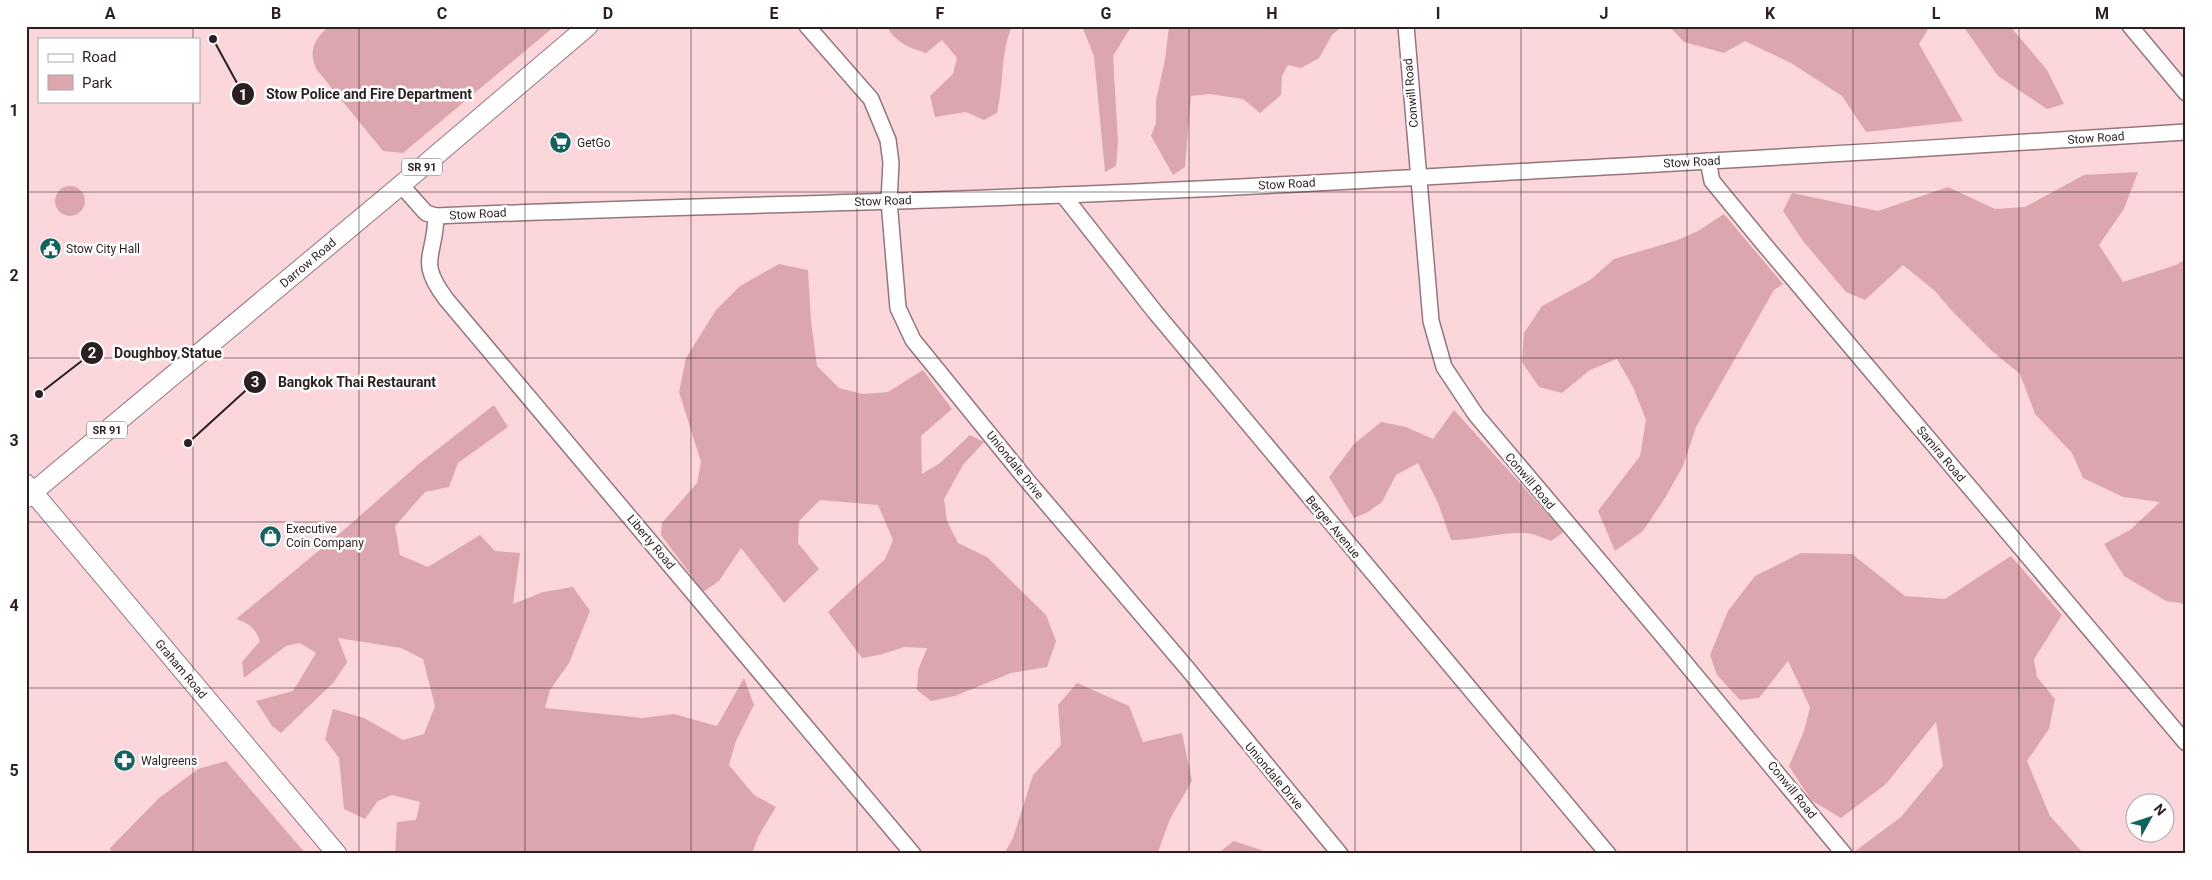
<svg xmlns="http://www.w3.org/2000/svg" width="2212" height="880" viewBox="0 0 2212 880" font-family="Roboto,sans-serif">
  <rect width="100%" height="100%" fill="#fbd7dc"/>
  <!-- green -->
  <g fill="#dca6af">
    <path d="M329 26H555L403 153 383 151 317 70C307 52 315 38 329 26Z"/>
    <path d="M887 26H1012C1000 54 1004 85 997 113L984 120 966 112 935 117 930 96 953 74 957 58 942 40 926 53C910 48 894 42 887 26Z"/>
    <path d="M1082 26H1134L1129 30 1113 56 1118 142 1116 166 1105 172 1094 56Z"/>
    <path d="M1169 26H1343L1332 35 1319 58 1301 68 1288 65 1282 76 1281 95 1260 113 1243 99 1210 94 1191 96 1185 167 1173 175 1151 136 1156 123V100L1165 60Z"/>
    <path d="M1669 26H1930L1919 44 1963 121 1866 132 1842 96 1791 63 1745 41 1724 53 1684 42Z"/>
    <path d="M1963 26H2010L2047 70 2064 104 2047 109 1998 76Z"/>
    <path d="M2138 172 2124 209 2099 245 2123 282 2176 265 2186 259V604L2166 601 2124 576 2104 544 2130 530 2160 502 2123 497 2083 478 2072 453 2035 414 2020 374 1992 351 1952 311 1935 291 1903 265 1865 300 1846 292 1803 241 1783 211 1792 193 1878 211 1948 187 1995 209 2025 207 2084 175Z"/>
    <circle cx="70" cy="201" r="15"/>
    <path d="M1724 214 1783 284 1774 290 1696 427 1683 466 1665 498 1643 531 1615 551 1598 511 1640 456 1646 420 1633 387 1617 359 1590 370 1562 393 1539 387 1522 362 1524 333 1542 306 1590 280 1614 259 1678 240 1698 231Z"/>
    <path d="M779 264 808 270 811 321 817 366 839 388 862 394 888 392 923 370 952 409 921 436 922 474 940 463 970 435 984 442 963 465 944 499 947 521 958 543 987 557 1046 615 1056 641 1047 667 1011 673 955 696 931 701 917 690 918 670 927 648 905 647 879 655 862 658 828 612 885 559 893 540 878 505 820 500 799 521 798 543 819 569 784 603 741 548 719 581 700 594 691 575 661 535 662 523 697 483 701 462 679 392 686 358 716 310 740 286Z"/>
    <path d="M494 405 508 427 458 463 449 487 425 492 395 526 400 555 428 567 480 535 495 551 520 553 513 604 543 592 573 587 590 611 569 663 550 690 545 708 643 718 674 714 717 726 744 678 754 705 736 741 729 765 754 795 776 807 758 837 752 854H395L397 822 416 820 420 802 392 795 378 801 365 819 344 809 339 758 325 739 333 709 364 718 403 740 424 734 435 706 423 659 401 648 338 638 347 662 334 682 281 733 272 726 256 701 293 691 316 653 300 643 286 646 244 678 242 662 260 641C255 628 249 623 236 619L345 529 420 463Z"/>
    <path d="M1454 410 1564 532 1551 541C1543 538 1533 533 1525 533 1500 532 1476 540 1451 540L1438 503 1418 463 1396 475 1382 502 1368 512 1354 518 1329 477 1354 444 1381 422 1406 427 1433 439Z"/>
    <path d="M1801 553 1852 554 1905 596 1945 599 2011 556 2062 615 2034 659 2037 677 2055 699 2049 729 2027 761 2050 816 2084 854 1854 852 1901 817 1943 766 1936 722 1886 784 1841 818 1811 800 1789 766 1804 731 1810 707 1788 661 1759 698 1740 700 1717 675 1710 655 1728 611 1755 576Z"/>
    <path d="M1077 683 1129 706 1143 742 1182 733 1192 781 1170 819 1158 852 1155 854H1004L1013 838 1033 775 1061 745 1058 705Z"/>
    <path d="M226 761 306 854H111L110 848 159 798 198 769Z"/>
    <path d="M1234 841 1273 854H1217Z"/>
  </g>
  <g fill="none" stroke-linecap="round" stroke-linejoin="round">
    <defs>
      <g id="minor">
        <path d="M807 26 871 99 888 140 891 163 889 201 898 308 913 340 1025 478 1186 667 1340 854"/>
        <path d="M1406 26 1431 321 1444 367 1476 415 1662 635 1844 854"/>
        <path d="M2130 26 2186 93"/>
        <path d="M1708 161 1712 181 1763 243 2186 743"/>
        <path d="M401 185 426 213 436 216C644 207 853 204 1061 195 1248 188 1436 176 1623 166 1811 155 1998 145 2186 132"/>
        <path d="M1063 195 1155 312 1608 854"/>
        <path d="M436 216C435 258 417 260 446 299L913 854"/>
      </g>
      <g id="major">
        <path d="M26 484 337 854"/>
        <path d="M26 498 401 185 588 26"/>
      </g>
    </defs>
    <!-- minor casing -->
    <use href="#minor" stroke="#95767b" stroke-width="18"/>
    <!-- major casing -->
    <use href="#major" stroke="#95767b" stroke-width="21"/>
    <!-- minor -->
    <use href="#minor" stroke="#fff" stroke-width="15"/>
    <!-- major -->
    <use href="#major" stroke="#fff" stroke-width="19"/>
  </g>
  <!-- grid -->
  <path fill="none" stroke="#2c1f21" stroke-width="1" stroke-opacity="0.55" d="M193 26V39M359 26V854M525 26V854M691 26V854M857 26V854M1023 26V854M1189 26V854M1355 26V854M1521 26V854M1687 26V854M1853 26V854M2019 26V854M193 101V854M26 192H2186M26 358H2186M26 522H2186M26 688H2186"/>
  <!-- icons -->
  <defs>
    <symbol id="supermarket-disc" viewBox="-11 -11 22 22"><circle r="9.5" fill="#14625d" stroke="#fff"/><path d="M-6-5.5h2.5l.6 2H6L4.5 2H-2.5L-4.4-4H-6ZM-1.5 3.2a1.3 1.3 0 1 0 .1 0ZM3 3.2a1.3 1.3 0 1 0 .1 0Z" fill="#fff"/></symbol>
    <symbol id="civic-disc" viewBox="-11 -11 22 22"><circle r="9.5" fill="#14625d" stroke="#fff"/><path d="M-.6-6.5H3V-4.5H.6V-3L4-1V1h2V6H-6V1h2V-1L-.6-3ZM-1.2 2.5V6h2.4V2.5Z" fill="#fff"/></symbol>
    <symbol id="shop-disc" viewBox="-11 -11 22 22"><circle r="9.5" fill="#14625d" stroke="#fff"/><path d="M-5-2.5h2.3a2.7 3.5 0 0 1 5.4 0H5L5.5 6h-11ZM-1.5-2.5h3a1.5 2.3 0 0 0-3 0Z" fill="#fff"/></symbol>
    <symbol id="pharmacy-disc" viewBox="-11 -11 22 22"><circle r="9.5" fill="#14625d" stroke="#fff"/><path d="M-2-6h4v4h4v4h-4v4h-4v-4h-4v-4h4Z" fill="#fff"/></symbol>
  </defs>
  <g fill-rule="evenodd">
    <use href="#supermarket-disc" x="548" y="130" width="25" height="25"/>
    <use href="#civic-disc" x="38" y="236" width="25" height="25"/>
    <use href="#shop-disc" x="258" y="524" width="25" height="25"/>
    <use href="#pharmacy-disc" x="112" y="748" width="25" height="25"/>
  </g>
  <g text-anchor="middle" dominant-baseline="central" stroke-width="5" stroke-linejoin="round" paint-order="stroke">
    <!-- shield labels -->
    <g fill="#fff" stroke="#6b6264" stroke-width="1">
      <rect x="402" y="158.5" width="40" height="17" rx="4"/>
      <rect x="87" y="421.5" width="40" height="17" rx="4"/>
    </g>
    <g font-size="11" font-weight="bold" fill="#2c1f21">
      <text x="422" y="167">SR 91</text>
      <text x="107" y="430">SR 91</text>
    </g>
    <!-- street labels -->
    <g font-size="12" fill="#2c1f21" stroke="#fff">
      <text transform="translate(1411 93) rotate(-95)">Conwill Road</text>
      <text transform="translate(2096 138) rotate(-4)">Stow Road</text>
      <text transform="translate(1692 162) rotate(-3)">Stow Road</text>
      <text transform="translate(1287 184) rotate(-3)">Stow Road</text>
      <text transform="translate(883 201) rotate(-2)">Stow Road</text>
      <text transform="translate(478 214) rotate(-3)">Stow Road</text>
      <text transform="translate(308 263) rotate(-40)">Darrow Road</text>
      <text transform="translate(1941 454) rotate(50)">Samira Road</text>
      <text transform="translate(1015 465) rotate(51)">Uniondale Drive</text>
      <text transform="translate(1530 481) rotate(50)">Conwill Road</text>
      <text transform="translate(1333 527) rotate(50)">Berger Avenue</text>
      <text transform="translate(651 542) rotate(50)">Liberty Road</text>
      <text transform="translate(181 669) rotate(50)">Graham Road</text>
      <text transform="translate(1274 776) rotate(50)">Uniondale Drive</text>
      <text transform="translate(1792 790) rotate(51)">Conwill Road</text>
    </g>
    <!-- poi labels -->
    <g font-size="12" fill="#2c1f21" stroke="#fff" text-anchor="start">
      <text x="577" y="143">GetGo</text>
      <text x="66" y="249">Stow City Hall</text>
      <text x="286" y="529">Executive<tspan x="286" dy="14">Coin Company</tspan></text>
      <text x="141" y="761">Walgreens</text>
    </g>
  </g>
  <!-- callouts -->
  <path fill="none" stroke="#2c1f21" stroke-width="2" d="M213 39L243 94M39 394L92 353M188 443L255 382"/>
  <g fill="#2c1f21" stroke="#fff" stroke-width="2">
    <circle cx="213" cy="39" r="5"/>
    <circle cx="39" cy="394" r="5"/>
    <circle cx="188" cy="443" r="5"/>
    <circle cx="243" cy="94" r="12"/>
    <circle cx="92" cy="353" r="12"/>
    <circle cx="255" cy="382" r="12"/>
  </g>
  <g font-size="15" text-anchor="middle" font-weight="bold" fill="#fff">
    <text x="243" y="100">1</text>
    <text x="92" y="358">2</text>
    <text x="255" y="387">3</text>
  </g>
  <g font-size="14" text-anchor="middle" font-weight="bold" fill="#2c1f21" stroke="#fff" stroke-width="5" stroke-linejoin="round" paint-order="stroke">
    <text x="369" y="99">Stow Police and Fire Department</text>
    <text x="168" y="358">Doughboy Statue</text>
    <text x="357" y="387">Bangkok Thai Restaurant</text>
  </g>
  <!-- border -->
  <rect width="2212" height="880" fill="none" stroke="#ffffff" stroke-width="55"/>
  <!-- legend -->
  <rect x="38" y="38" width="162" height="65" fill="#ffffff" stroke="#aba5a6"/>
  <rect x="48" y="54" width="25" height="8" fill="#ffffff" stroke="#aba5a6"/>
  <text x="82" y="62" font-size="15" fill="#2c1f21">Road</text>
  <rect x="48" y="75" width="25" height="15" fill="#dca6af" stroke="#aba5a6"/>
  <text x="82" y="88" font-size="15" fill="#2c1f21">Park</text>
  <!-- north arrow -->
  <g transform="translate(2150 818) rotate(50)"><circle r="24" fill="#ffffff" stroke="#aba5a6"/>
  <path d="M0-4L9 19L0 12L-9 19Z" fill="#14625d"/>
  <text y="-8" font-size="14" font-weight="bold" text-anchor="middle" fill="#2c1f21">N</text>
  </g>
  <rect x="28" y="28" width="2156" height="824" fill="none" stroke="#2c1f21" stroke-width="2"/>
  <g font-size="16" text-anchor="middle" font-weight="bold" fill="#2c1f21">
    <text x="110" y="19">A</text>
    <text x="276" y="19">B</text>
    <text x="442" y="19">C</text>
    <text x="608" y="19">D</text>
    <text x="774" y="19">E</text>
    <text x="940" y="19">F</text>
    <text x="1106" y="19">G</text>
    <text x="1272" y="19">H</text>
    <text x="1438" y="19">I</text>
    <text x="1604" y="19">J</text>
    <text x="1770" y="19">K</text>
    <text x="1936" y="19">L</text>
    <text x="2102" y="19">M</text>
    <text x="14" y="116">1</text>
    <text x="14" y="281">2</text>
    <text x="14" y="446">3</text>
    <text x="14" y="611">4</text>
    <text x="14" y="776">5</text>
  </g>
</svg>
